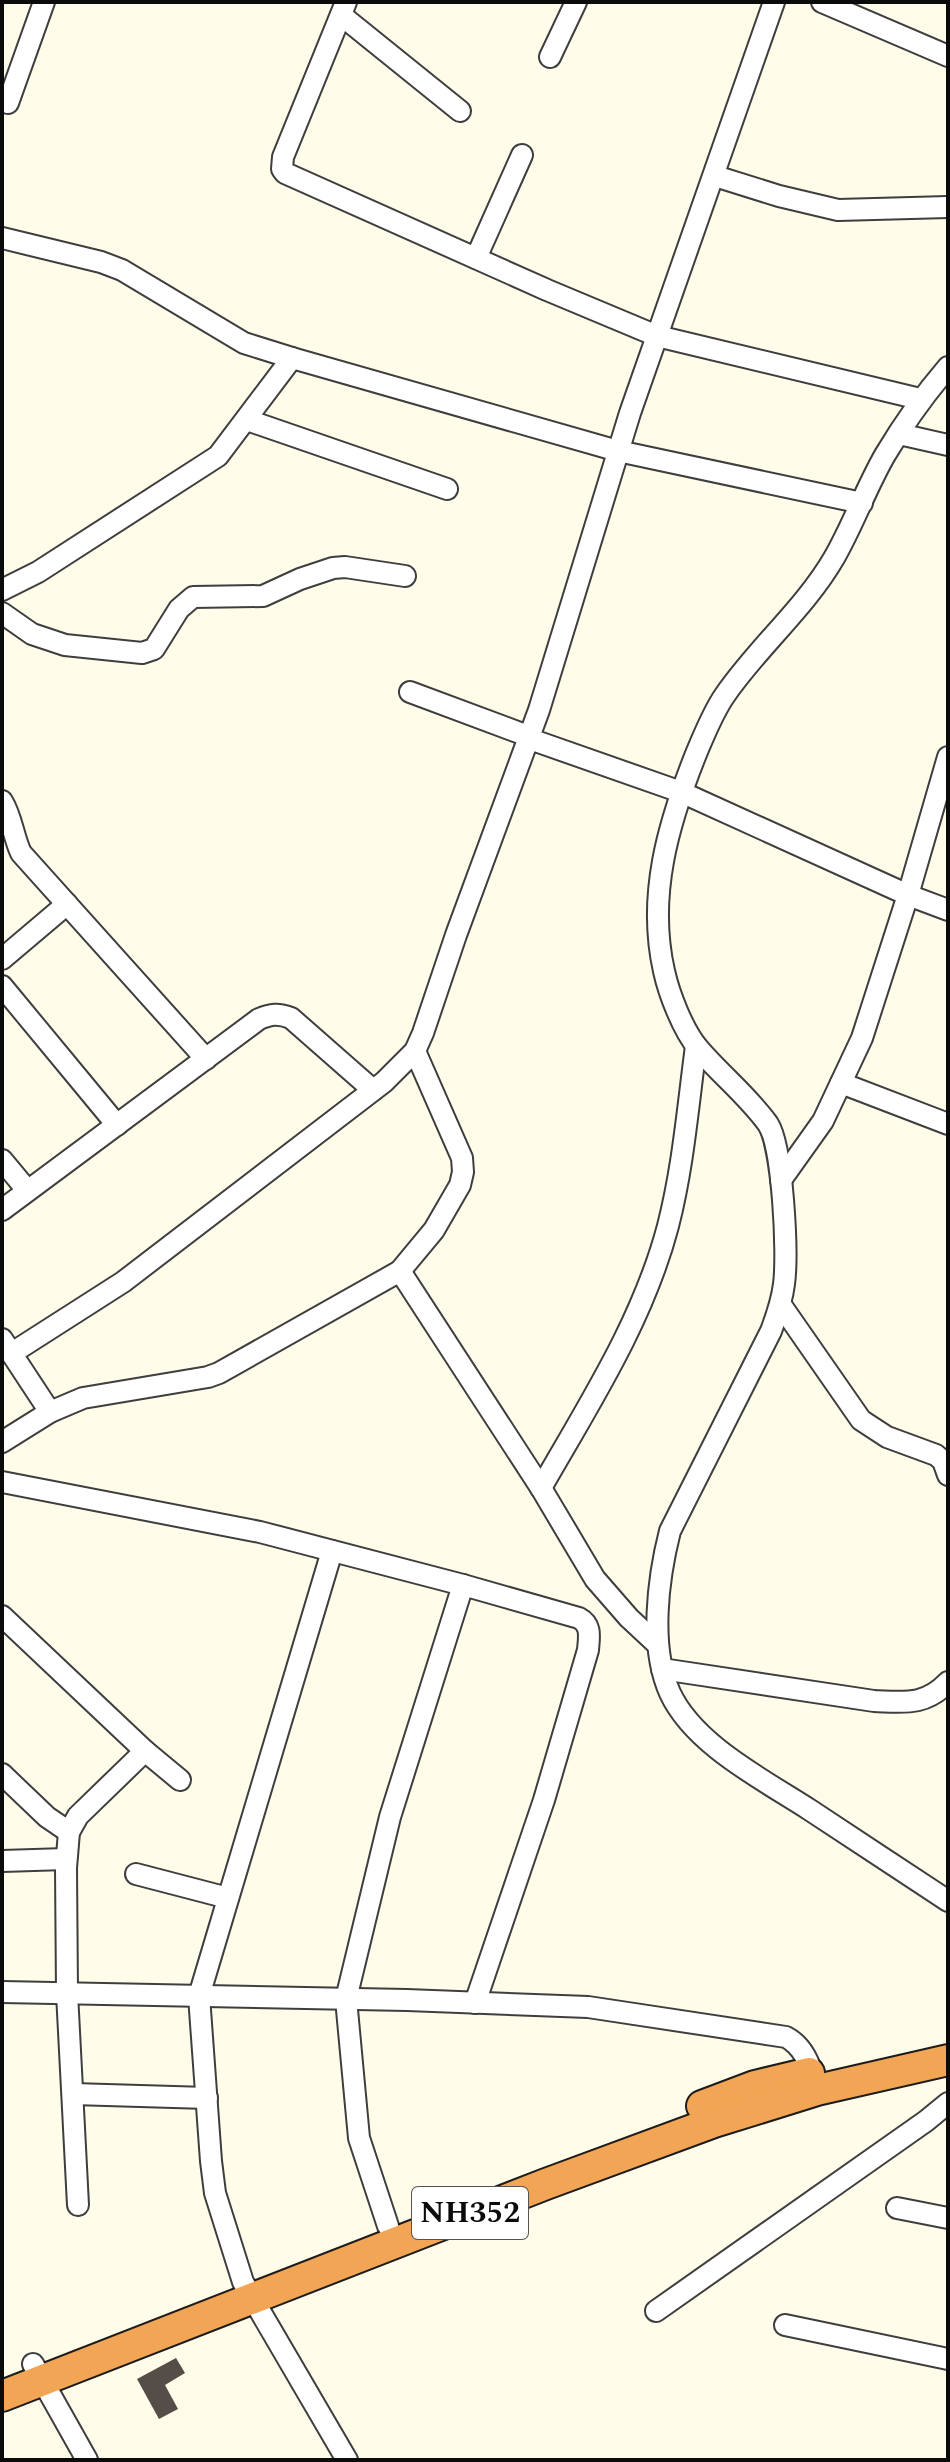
<svg xmlns="http://www.w3.org/2000/svg" width="950" height="2462" viewBox="0 0 950 2462" font-family="Spectral,serif">
  <rect width="100%" height="100%" fill="#fffcea"/>
  <!-- building -->
  <path fill="#544d48" d="M176 2358 185 2373 165 2385 178 2409 159 2419 137 2379Z"/>
  <g fill="none" stroke-linecap="round" stroke-linejoin="round">
    <defs>
      <g id="minor">
        <path d="M346 2 283 157 282 169 285 173 547 290 657 336 920 399"/>
        <path d="M822 2 948 56"/>
        <path d="M341 15 460 111"/>
        <path d="M550 57 576 2"/>
        <path d="M8 103 44 2"/>
        <path d="M715 176 779 196 838 210 948 207"/>
        <path d="M2 238 101 262 122 270 244 343 292 358 618 451 862 503"/>
        <path d="M476 258 522 155"/>
        <path d="M948 367C924 395 904 423 885 455 866 488 853 525 834 558 805 608 758 647 725 695 713 712 704 735 696 754 668 824 647 896 664 971 669 994 683 1030 698 1048 720 1074 748 1096 768 1124 783 1147 788 1254 784 1284 782 1301 777 1315 771 1331L670 1531C658 1578 649 1647 670 1693 694 1745 764 1780 810 1810 856 1840 902 1871 948 1901"/>
        <path d="M247 420 447 489"/>
        <path d="M899 434 948 445"/>
        <path d="M2 590 38 572 218 456 292 358"/>
        <path d="M2 613 32 634 65 645 142 653 154 649 179 609 193 597 263 596 300 579 333 568 345 567 405 576"/>
        <path d="M410 692 528 736 527 738 681 792 908 895 948 910"/>
        <path d="M2 801C12 817 13 836 21 853L206 1059"/>
        <path d="M2 959 67 904"/>
        <path d="M2 986 117 1125"/>
        <path d="M841 1083 948 1124"/>
        <path d="M2 1160 27 1190"/>
        <path d="M781 1180 823 1121 862 1038 908 895 948 757"/>
        <path d="M2 1210 259 1019C271 1014 278 1013 291 1018L373 1090"/>
        <path d="M400 1271 541 1488 595 1579 629 1618 658 1645"/>
        <path d="M781 1305 861 1420 887 1437 936 1455 943 1461 948 1475"/>
        <path d="M2 1339 50 1412"/>
        <path d="M12 1353 123 1282 384 1082 415 1051 423 1033 456 935 539 710 630 413 774 2"/>
        <path d="M2 1442 50 1412 83 1398 208 1377 219 1373 400 1271 434 1230 460 1185 463 1172 462 1158 415 1051"/>
        <path d="M2 1482 260 1532 463 1585 579 1618C592 1625 589 1637 588 1650L544 1800 475 2003"/>
        <path d="M541 1488C589 1404 643 1321 668 1226 683 1168 688 1106 696 1046"/>
        <path d="M332 1551 199 1996 211 2161 215 2193 243 2282 347 2460"/>
        <path d="M2 1616 145 1751 180 1780"/>
        <path d="M662 1669 874 1701C905 1702 925 1706 948 1682"/>
        <path d="M2 1774 47 1817 69 1832"/>
        <path d="M2 1861 66 1859"/>
        <path d="M136 1874 228 1898"/>
        <path d="M2 1992 407 2000 588 2007 786 2037C803 2046 810 2064 815 2082"/>
        <path d="M73 2094 207 2098"/>
        <path d="M78 2205 67 1993 66 1868 69 1832 78 1816 145 1751"/>
        <path d="M897 2208 948 2218"/>
        <path d="M388 2226 359 2138 346 1999 390 1817 463 1585"/>
        <path d="M656 2311 926 2121 948 2103"/>
        <path d="M785 2325 948 2359"/>
        <path d="M33 2364 87 2460"/>
      </g>
      <g id="highway">
        <path d="M702 2106 755 2086 809 2073"/>
        <path d="M2 2396 546 2184 714 2122 817 2090 948 2060"/>
      </g>
    </defs>
    <!-- minor casing -->
    <use href="#minor" stroke="#3e3e3e" stroke-width="24"/>
    <!-- highway casing -->
    <use href="#highway" stroke="#1c1c1c" stroke-width="34"/>
    <!-- minor -->
    <use href="#minor" stroke="#fff" stroke-width="20"/>
    <!-- highway -->
    <use href="#highway" stroke="#f2a554" stroke-width="30"/>
  </g>
  <g text-anchor="middle" dominant-baseline="central" stroke-width="8" stroke-linejoin="round" paint-order="stroke">
    <!-- shield labels -->
    <rect fill="#fff" stroke="#545454" stroke-width="2" x="412" y="2187" width="116" height="52" rx="6"/>
    <g font-size="30" font-weight="bold" fill="#0b0b0b">
      <text x="470" y="2213">NH352</text>
    </g>
  </g>
  <!-- border -->
  <rect width="950" height="2462" fill="none" stroke="#0b0b0b" stroke-width="8"/>
</svg>
